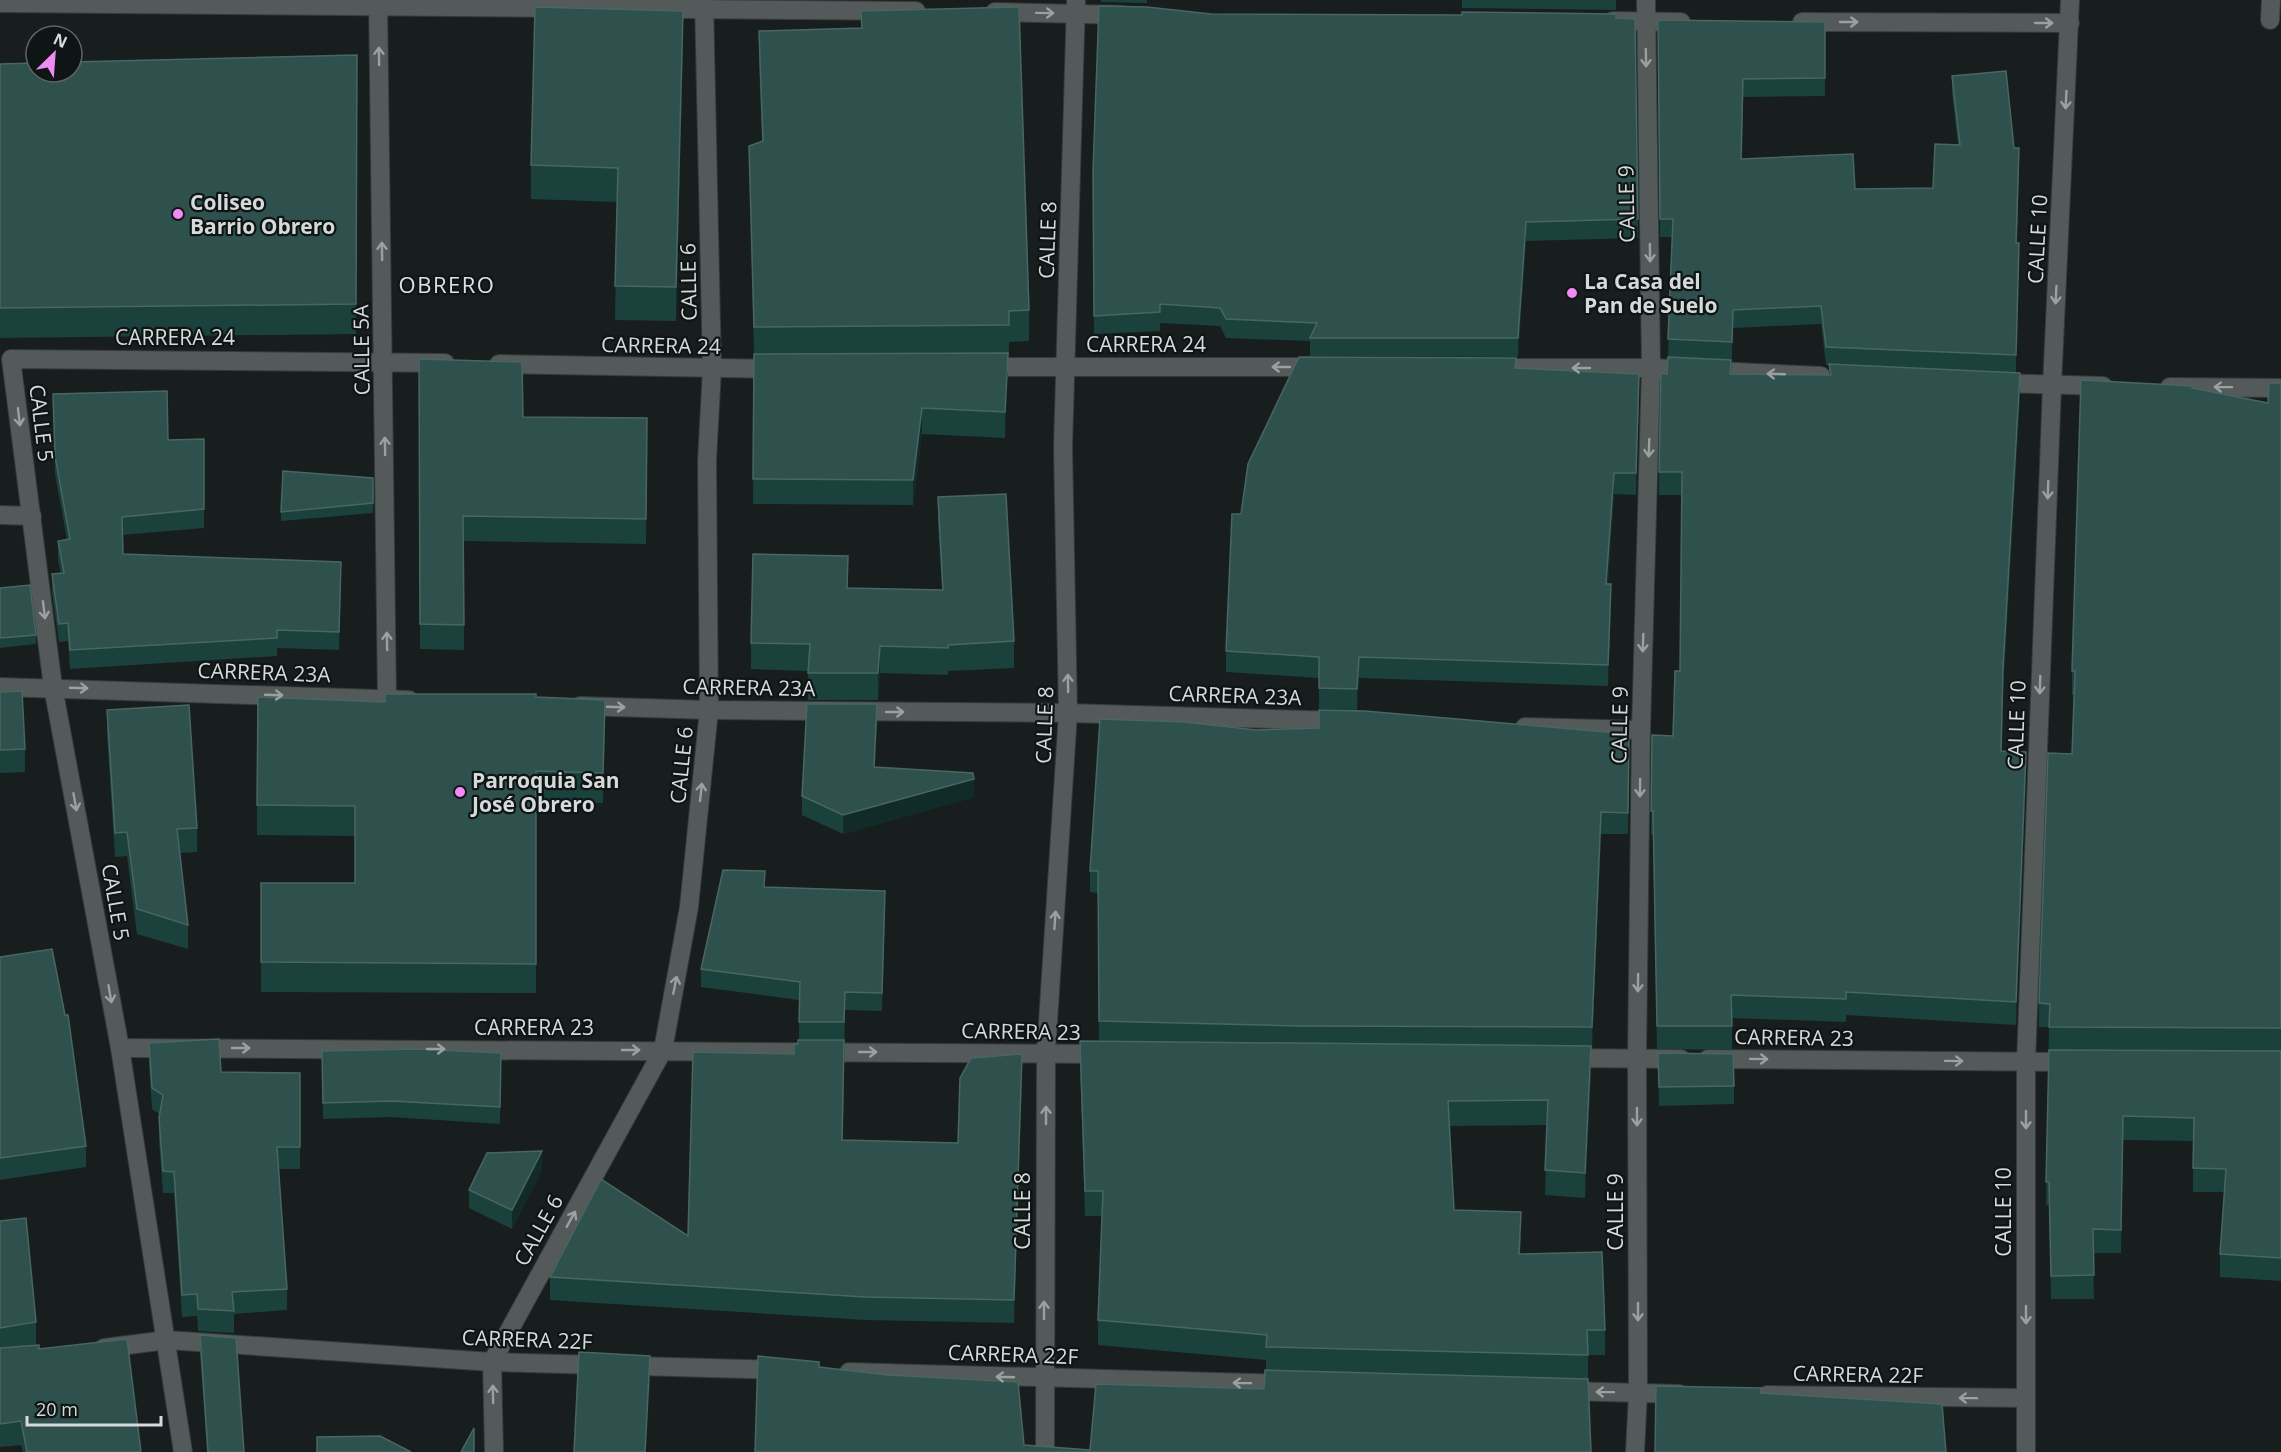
<svg xmlns="http://www.w3.org/2000/svg" width="2281" height="1452" viewBox="0 0 2281 1452" font-family="'Open Sans',sans-serif">
  <rect width="100%" height="100%" fill="#181e1d"/>
  <g fill="none" stroke-linecap="round" stroke-linejoin="round">
    <defs>
      <g id="minor">
        <path d="M378 0 387 699"/>
        <path d="M0 3 916 11"/>
        <path d="M995 12 1123 15"/>
        <path d="M2270 20 2271 0"/>
        <path d="M1613 21 1681 22"/>
        <path d="M1802 22 2070 23"/>
        <path d="M499 364 777 369"/>
        <path d="M985 367H1317"/>
        <path d="M1492 368H1651L1821 376"/>
        <path d="M1996 383 2103 386"/>
        <path d="M2170 387 2281 388"/>
        <path d="M0 515 32 516"/>
        <path d="M0 687 409 700"/>
        <path d="M580 706 709 710 1068 713 1342 721"/>
        <path d="M1525 727 1641 730"/>
        <path d="M120 1048 1105 1054"/>
        <path d="M1567 1058 1681 1059"/>
        <path d="M1708 1059 2074 1062"/>
        <path d="M104 1348 167 1340 492 1362 783 1370"/>
        <path d="M849 1372 1287 1384"/>
        <path d="M1566 1391 1679 1394"/>
        <path d="M1767 1395 2026 1398"/>
        <path d="M183 1452 120 1048 53 687 11 359 445 363"/>
        <path d="M494 1452 492 1362 663 1050 689 907 709 710 707 461 712 369 704 0"/>
        <path d="M1045 1452 1046 1053 1068 713 1063 447 1076 0"/>
        <path d="M1635 1452 1638 1393 1637 1058 1641 730 1651 368 1646 0"/>
        <path d="M2026 1452V1062L2052 386 2070 0"/>
      </g>
    </defs>
    <!-- minor casing -->
    <use href="#minor" stroke="#363a3a" stroke-width="20"/>
    <!-- minor -->
    <use href="#minor" stroke="#535a59" stroke-width="18"/>
  </g>
  <!-- wall -->
  <g fill="#1a413c" fill-rule="evenodd">
    <path d="M1101 0H1147V3L1101 2Z"/>
    <path d="M1462 0H1616V10L1462 8Z"/>
    <path d="M861 11 1029 310V341L1009 342V356H1008L1005 438 922 434 913 505 753 504 754 354 749 146 762 141 759 62V31L861 28Z"/>
    <path d="M1211 14 1635 19 1638 238 1526 241 1518 357 1310 356V341L1226 338 1220 326 1160 323V331L1094 334 1093 170Z"/>
    <path d="M1658 20 1825 22V96L1743 97 1742 159 1855 189 1933 188 1958 145 1952 94V76L2014 148 2019 166 2017 243 2016 372 2020 396 2003 692 2002 751 2026 775 2016 1025 1846 1015V1022L1732 1018V1050L1657 1049 1653 835H1651L1652 735 1673 736 1680 671 1682 495H1659V472L1668 357 1672 237H1660ZM1821 324 1826 365H1829V375L1731 374 1733 328Z"/>
    <path d="M683 45 676 321 615 320 617 202 531 199V165Z"/>
    <path d="M357 55 356 334 0 338V64Z"/>
    <path d="M419 359 523 417 647 418 646 544 464 541V650L420 649Z"/>
    <path d="M1516 368 1639 396 1636 495 1614 494 1608 584 1611 605 1608 686 1359 678 1357 710 1319 709V678L1226 672V651L1241 514Z"/>
    <path d="M2281 383V1281L2220 1277V1254L2225 1192H2193V1141L2123 1140 2121 1253H2093L2094 1299H2051L2049 1205H2046L2049 1027H2039V1003L2072 754 2074 695H2072V671L2192 388 2268 403Z"/>
    <path d="M53 394 168 440 204 439V528L122 535 123 554 341 581 339 650 277 648V656L70 669 68 641 59 642 52 593V574H61L58 560V541L67 539 55 474Z"/>
    <path d="M938 497 1014 641V668L948 671V675L880 673 878 700H808V671L751 669V643L942 590 938 524Z"/>
    <path d="M373 503V513L281 521V512Z"/>
    <path d="M0 588 36 635V644L0 648Z"/>
    <path d="M0 692 25 749V772L0 773Z"/>
    <path d="M536 697 605 730 603 803 536 801V993L261 992V883H355V836L257 835V805L385 702Z"/>
    <path d="M107 710 197 828V852L180 853 188 925V949L137 934 127 856 115 857 107 734Z"/>
    <path d="M877 723 875 767 974 797 843 834 802 815V796Z"/>
    <path d="M1256 730 1629 734 1628 834H1601L1592 1049H1591V1071L1585 1198 1545 1195 1547 1125 1449 1126 1454 1210 1521 1238 1520 1254 1605 1330V1355H1588V1379L1591 1452H755L819 1367 1024 1445 1090 1450 1264 1389 1266 1370V1360L1098 1345V1320L1102 1216H1085L1080 1066V1041H1099L1098 893 1090 892V871Z"/>
    <path d="M765 887 885 909 882 1011 845 1010 843 1140 958 1143 1022 1078 1014 1323 865 1320 550 1300V1277L688 1236 794 1054 799 1040V1000L701 987V969Z"/>
    <path d="M0 957 86 1146V1167L0 1180Z"/>
    <path d="M149 1043 221 1072 300 1073V1169H278L287 1289V1310L234 1314V1333L198 1331 197 1316 182 1317 174 1193H163L159 1140V1114L152 1109 149 1065Z"/>
    <path d="M322 1051 501 1053 500 1124 391 1117 323 1119Z"/>
    <path d="M1658 1053 1734 1086V1104L1659 1106Z"/>
    <path d="M542 1170 512 1229 469 1208V1190Z"/>
    <path d="M0 1221 36 1322V1345L39 1349 141 1452H23L21 1445 0 1447Z"/>
    <path d="M200 1335 244 1452H207L200 1353Z"/>
  </g>
  <!-- shaded-wall -->
  <g fill="#112c28">
    <path d="M683 11V45L676 321V287Z"/>
    <path d="M1526 222V241L1518 357V338Z"/>
    <path d="M1008 353V379L1005 438V412Z"/>
    <path d="M2020 373V396L2003 692 2001 774 2003 669Z"/>
    <path d="M1639 374V396L1636 495V473Z"/>
    <path d="M922 408V434L913 505V480Z"/>
    <path d="M1614 473V494L1606 605V584Z"/>
    <path d="M341 562V581L339 650V632Z"/>
    <path d="M1611 584V605L1608 686V665Z"/>
    <path d="M880 646V673L878 700V673Z"/>
    <path d="M1359 657V678L1357 710V689Z"/>
    <path d="M605 700V730L603 803V773Z"/>
    <path d="M877 704V723L874 785V767Z"/>
    <path d="M2026 752V775L2016 1025V1002Z"/>
    <path d="M974 779V797L843 834V815Z"/>
    <path d="M1601 812V834L1592 1049V1027Z"/>
    <path d="M885 891V909L882 1011V993Z"/>
    <path d="M1591 1046V1071L1585 1198V1173Z"/>
    <path d="M1022 1054V1078L1014 1323V1300Z"/>
    <path d="M2123 1116V1140L2121 1253V1230Z"/>
    <path d="M542 1151V1170L512 1229V1210Z"/>
    <path d="M650 1356V1383L646 1452H645Z"/>
  </g>
  <!-- building -->
  <g fill="#2e514d" stroke="#496663" stroke-width="1.5">
    <path d="M1099 6 1147 7 1211 14 1462 15V12L1616 14V18L1635 19 1638 219 1526 222 1518 338H1310L1317 323 1226 319 1220 308 1160 304V312L1094 316 1093 170Z"/>
    <path d="M535 7 683 11 676 287 615 286 618 168 531 165Z"/>
    <path d="M1019 7 1029 310 1009 311V325L754 327 749 146 763 141 759 31 862 28 861 11Z"/>
    <path d="M1658 20 1825 22V78L1743 79 1741 159 1853 154 1855 189 1933 188 1935 144 1960 145 1952 76 2006 71 2014 148H2019L2016 243H2019L2016 355 1826 347 1821 306 1733 310 1732 342 1668 339 1673 219H1660Z"/>
    <path d="M357 55 356 304 0 308V64L36 63V72H72V62Z"/>
    <path d="M1008 353 1005 412 922 408 913 480 753 479 754 354Z"/>
    <path d="M1299 357 1516 358 1515 368 1639 374 1636 473H1614L1606 584H1611L1608 665 1359 657 1357 689 1319 688V657L1226 651 1232 514H1241L1248 464Z"/>
    <path d="M1668 357 1731 360 1730 374 1831 375 1829 364 2020 373 2003 669 2001 751 2026 752 2016 1002 1846 992V999L1731 995 1732 1026H1657L1653 811H1651L1652 735 1673 736 1675 671H1680L1682 472H1659L1661 373 1667 374Z"/>
    <path d="M419 359 522 362 523 417 647 418 646 519 463 516 464 625 420 624Z"/>
    <path d="M2081 380 2192 386V388L2268 403 2269 383H2281V1028L2049 1027 2050 1004 2039 1003 2048 753 2072 754 2075 671H2072Z"/>
    <path d="M167 391 168 440 204 439V509L122 517 123 554 341 562 339 632 277 630V638L70 650 68 623 59 624 52 574 64 573 58 541 70 539 55 456 53 394Z"/>
    <path d="M283 471 373 478V503L281 512Z"/>
    <path d="M1006 494 1014 641 948 645V648L880 646 878 673H808L810 644 751 643 753 554 848 556 847 588 943 590 938 497Z"/>
    <path d="M30 585 36 635 0 638V588Z"/>
    <path d="M22 691 25 749 0 750V692Z"/>
    <path d="M385 694H536V697L605 700 603 773 536 771V964L261 962V883H355V806L257 805 258 697 385 702Z"/>
    <path d="M807 704H877L874 767 973 773 974 779 843 815 802 796Z"/>
    <path d="M189 705 197 828 177 829 188 925 137 909 127 832 115 833 107 710Z"/>
    <path d="M1319 710 1365 711 1629 734 1628 813 1601 812 1592 1027 1299 1026 1099 1021 1098 871H1090L1100 719 1185 722 1256 730 1319 728Z"/>
    <path d="M723 870 765 871 764 887 885 891 882 993 845 992 844 1022H799L800 982 701 969Z"/>
    <path d="M52 949 65 1015H68L86 1146 0 1158V957Z"/>
    <path d="M219 1039 221 1072 300 1073V1147H277L287 1289 232 1292 234 1311 198 1309 197 1294 182 1295 174 1172 163 1171 159 1118 163 1095 152 1088 149 1043Z"/>
    <path d="M798 1040H844L842 1140 958 1143 960 1078 971 1058 1022 1054 1014 1300 865 1297 550 1277 601 1179 688 1236 693 1052 794 1054V1044H798Z"/>
    <path d="M1080 1041 1591 1046 1585 1173 1545 1170 1548 1100 1448 1101 1454 1210 1521 1212 1519 1254 1602 1252 1605 1330H1587L1588 1355 1266 1347 1267 1335 1098 1320 1103 1191H1085Z"/>
    <path d="M418 1049 501 1053 500 1107 391 1101 323 1103 322 1051Z"/>
    <path d="M2049 1050 2281 1051V1258L2220 1254 2226 1169 2193 1168 2194 1118 2123 1116 2121 1230 2093 1229 2094 1275 2051 1276 2049 1182H2046Z"/>
    <path d="M1658 1053 1733 1054 1734 1086 1659 1087Z"/>
    <path d="M542 1151 512 1210 469 1190 487 1153Z"/>
    <path d="M26 1218 36 1322 0 1328V1221Z"/>
    <path d="M200 1335 236 1338 244 1452H208Z"/>
    <path d="M127 1339 141 1452H27L21 1421 0 1424V1348L39 1345V1349Z"/>
    <path d="M579 1352 650 1356 645 1452H574Z"/>
    <path d="M758 1356 819 1362V1367L888 1375 1018 1382 1024 1445 1090 1450 1096 1384 1264 1389 1265 1370 1588 1379 1591 1452H755Z"/>
    <path d="M1656 1386 1761 1388V1393L1942 1404 1946 1452H1655Z"/>
    <path d="M474 1428V1452H461Z"/>
    <path d="M380 1436 411 1452H317V1437Z"/>
  </g>
  <!-- one-way arrows -->
  <defs><path id="oneway-shaft" d="M-6 0H5M1.5-3L5.5 0L1.5 3" fill="none" stroke-width="1.6" stroke-linecap="round" stroke-linejoin="round" transform="scale(1.5)"/></defs>
  <g stroke="#9ba0a0">
    <use href="#oneway-shaft" transform="translate(1045 13) rotate(1)"/>
    <use href="#oneway-shaft" transform="translate(1849 22)"/>
    <use href="#oneway-shaft" transform="translate(2044 23)"/>
    <use href="#oneway-shaft" transform="translate(379 56) rotate(-91)"/>
    <use href="#oneway-shaft" transform="translate(1646 58) rotate(89)"/>
    <use href="#oneway-shaft" transform="translate(2066 100) rotate(93)"/>
    <use href="#oneway-shaft" transform="translate(382 251) rotate(-91)"/>
    <use href="#oneway-shaft" transform="translate(1650 253) rotate(89)"/>
    <use href="#oneway-shaft" transform="translate(2056 295) rotate(93)"/>
    <use href="#oneway-shaft" transform="translate(1281 367) rotate(-180)"/>
    <use href="#oneway-shaft" transform="translate(1581 368) rotate(-180)"/>
    <use href="#oneway-shaft" transform="translate(1776 374) rotate(-178)"/>
    <use href="#oneway-shaft" transform="translate(2223 387) rotate(-179)"/>
    <use href="#oneway-shaft" transform="translate(19 417) rotate(83)"/>
    <use href="#oneway-shaft" transform="translate(385 446) rotate(-91)"/>
    <use href="#oneway-shaft" transform="translate(1649 448) rotate(92)"/>
    <use href="#oneway-shaft" transform="translate(2048 490) rotate(92)"/>
    <use href="#oneway-shaft" transform="translate(44 610) rotate(83)"/>
    <use href="#oneway-shaft" transform="translate(387 641) rotate(-91)"/>
    <use href="#oneway-shaft" transform="translate(1643 643) rotate(92)"/>
    <use href="#oneway-shaft" transform="translate(1068 683) rotate(-91)"/>
    <use href="#oneway-shaft" transform="translate(2040 685) rotate(92)"/>
    <use href="#oneway-shaft" transform="translate(79 688) rotate(2)"/>
    <use href="#oneway-shaft" transform="translate(274 695) rotate(2)"/>
    <use href="#oneway-shaft" transform="translate(616 707) rotate(2)"/>
    <use href="#oneway-shaft" transform="translate(895 712)"/>
    <use href="#oneway-shaft" transform="translate(1640 788) rotate(91)"/>
    <use href="#oneway-shaft" transform="translate(701 792) rotate(-84)"/>
    <use href="#oneway-shaft" transform="translate(75 802) rotate(80)"/>
    <use href="#oneway-shaft" transform="translate(1055 920) rotate(-86)"/>
    <use href="#oneway-shaft" transform="translate(1638 983) rotate(91)"/>
    <use href="#oneway-shaft" transform="translate(675 985) rotate(-79)"/>
    <use href="#oneway-shaft" transform="translate(110 994) rotate(80)"/>
    <use href="#oneway-shaft" transform="translate(241 1048)"/>
    <use href="#oneway-shaft" transform="translate(436 1049)"/>
    <use href="#oneway-shaft" transform="translate(631 1050)"/>
    <use href="#oneway-shaft" transform="translate(868 1052)"/>
    <use href="#oneway-shaft" transform="translate(1759 1059) rotate(1)"/>
    <use href="#oneway-shaft" transform="translate(1954 1061) rotate(1)"/>
    <use href="#oneway-shaft" transform="translate(1046 1115) rotate(-90)"/>
    <use href="#oneway-shaft" transform="translate(1637 1117) rotate(90)"/>
    <use href="#oneway-shaft" transform="translate(2026 1120) rotate(90)"/>
    <use href="#oneway-shaft" transform="translate(571 1219) rotate(-61)"/>
    <use href="#oneway-shaft" transform="translate(1044 1310) rotate(-90)"/>
    <use href="#oneway-shaft" transform="translate(1638 1312) rotate(90)"/>
    <use href="#oneway-shaft" transform="translate(2026 1315) rotate(90)"/>
    <use href="#oneway-shaft" transform="translate(1005 1377) rotate(-178)"/>
    <use href="#oneway-shaft" transform="translate(1242 1383) rotate(-179)"/>
    <use href="#oneway-shaft" transform="translate(1605 1392) rotate(-179)"/>
    <use href="#oneway-shaft" transform="translate(493 1394) rotate(-91)"/>
    <use href="#oneway-shaft" transform="translate(1968 1398) rotate(-179)"/>
  </g>
  <!-- markers -->
  <g fill="#f08bf5" stroke="#0f1514" stroke-width="2">
    <circle cx="178" cy="214" r="6"/>
    <circle cx="1572" cy="293" r="6"/>
    <circle cx="460" cy="792" r="6"/>
  </g>
  <g text-anchor="middle" dominant-baseline="central" stroke-width="4.5" stroke-linejoin="round" paint-order="stroke">
    <!-- poi labels -->
    <g font-size="21" font-weight="bold" fill="#d6dada" stroke="#0f1514" text-anchor="start">
      <text x="190" y="202">Coliseo<tspan x="190" dy="24">Barrio Obrero</tspan></text>
      <text x="1584" y="281">La Casa del<tspan x="1584" dy="24">Pan de Suelo</tspan></text>
      <text x="472" y="780">Parroquia San<tspan x="472" dy="24">José Obrero</tspan></text>
    </g>
    <!-- street labels -->
    <g font-size="21" fill="#d6dada" stroke="#0f1514">
      <text transform="translate(1626 204) rotate(-91)">CALLE 9</text>
      <text transform="translate(2037 239) rotate(-87)">CALLE 10</text>
      <text transform="translate(1047 240) rotate(-88)">CALLE 8</text>
      <text transform="translate(688 282) rotate(-91)">CALLE 6</text>
      <text x="175" y="337">CARRERA 24</text>
      <text x="1146" y="344">CARRERA 24</text>
      <text transform="translate(661 345) rotate(1)">CARRERA 24</text>
      <text transform="translate(361 350) rotate(-91)">CALLE 5A</text>
      <text transform="translate(42 423) rotate(83)">CALLE 5</text>
      <text transform="translate(264 672) rotate(2)">CARRERA 23A</text>
      <text transform="translate(749 687) rotate(1)">CARRERA 23A</text>
      <text transform="translate(1235 695) rotate(2)">CARRERA 23A</text>
      <text transform="translate(1044 725) rotate(-88)">CALLE 8</text>
      <text transform="translate(1619 725) rotate(-89)">CALLE 9</text>
      <text transform="translate(2016 725) rotate(-88)">CALLE 10</text>
      <text transform="translate(681 765) rotate(-84)">CALLE 6</text>
      <text transform="translate(116 902) rotate(80)">CALLE 5</text>
      <text x="534" y="1027">CARRERA 23</text>
      <text transform="translate(1021 1031) rotate(1)">CARRERA 23</text>
      <text transform="translate(1794 1037) rotate(1)">CARRERA 23</text>
      <text transform="translate(1022 1211) rotate(-90)">CALLE 8</text>
      <text transform="translate(1615 1212) rotate(-90)">CALLE 9</text>
      <text transform="translate(2003 1212) rotate(-90)">CALLE 10</text>
      <text transform="translate(538 1230) rotate(-61)">CALLE 6</text>
      <text transform="translate(527 1339) rotate(2)">CARRERA 22F</text>
      <text transform="translate(1013 1354) rotate(2)">CARRERA 22F</text>
      <text transform="translate(1858 1374) rotate(1)">CARRERA 22F</text>
    </g>
    <!-- neighbourhood labels -->
    <g font-size="22" letter-spacing="1.5" fill="#dbe3e2" stroke="#0f1514">
      <text x="447" y="284">OBRERO</text>
    </g>
  </g>
  <!-- north arrow -->
  <g transform="translate(54 54) rotate(25)"><circle r="28" fill="#0f1514" stroke="#5f6463" stroke-width="1.5"/>
  <path d="M0-4.5L10 22L0 15L-10 22Z" fill="#f08bf5"/>
  <text y="-9" font-size="16" font-weight="bold" text-anchor="middle" fill="#d6dada">N</text>
  </g>
  <!-- scale -->
  <path d="M27 1416v9h134v-9" fill="none" stroke="#d6dada" stroke-width="3"/>
  <text x="36" y="1416" font-size="18" fill="#d6dada" stroke="#0f1514" stroke-width="4.5" paint-order="stroke">20 m</text>
</svg>
